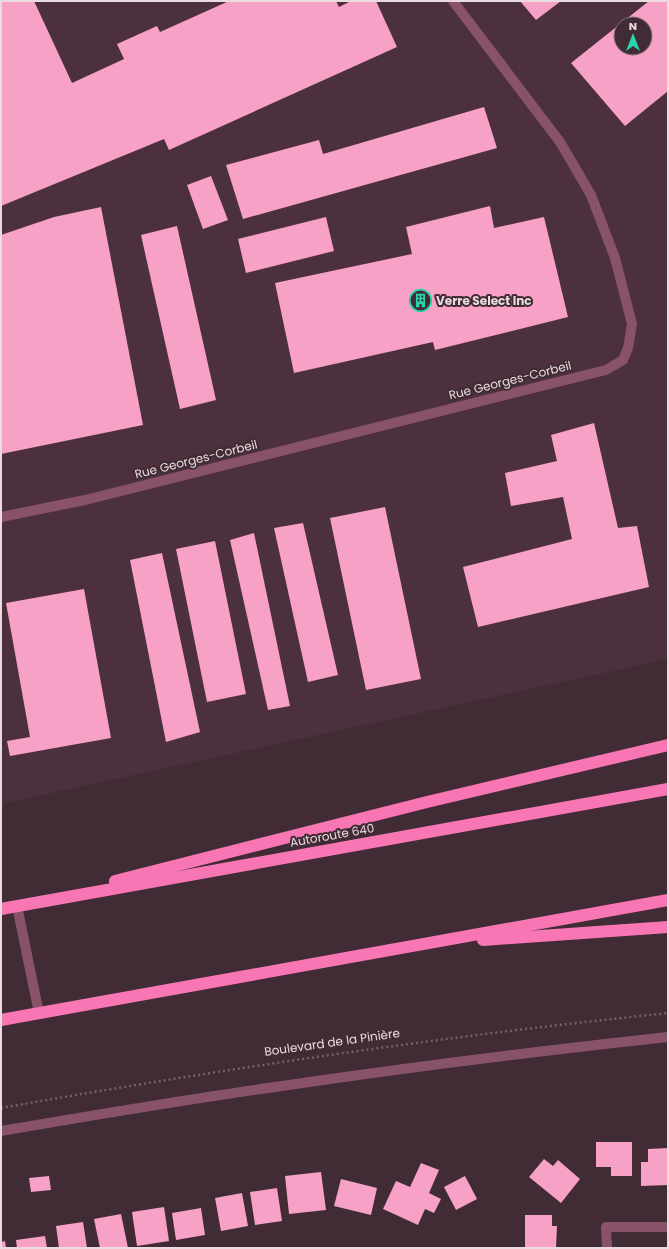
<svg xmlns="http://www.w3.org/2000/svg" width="669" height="1249" viewBox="0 0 669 1249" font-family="Poppins,sans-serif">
  <rect width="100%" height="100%" fill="#412b34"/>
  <!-- built -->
  <path fill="#4d303d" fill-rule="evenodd" d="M1 1H668V659L1 804ZM621 24H645V48H621Z"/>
  <!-- building -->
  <g fill="#f8a1c7" fill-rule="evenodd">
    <path d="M1 1H34L72 83 124 59 117 44 157 26 160 32 229 1H336L339 7 351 1H376L397 47 169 150 164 139 1 206Z"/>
    <path d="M520 1H561L536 20Z"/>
    <path d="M649 1H668V91L625 126 571 63ZM621 24H645V48H621Z"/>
    <path d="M484 107 497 148 243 219 226 165 319 140 323 154Z"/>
    <path d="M211 176 228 220 203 229 187 185Z"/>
    <path d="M490 206 494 228 544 217 568 317 435 350 433 342 294 373 275 283 412 254 406 227Z"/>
    <path d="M101 207 143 425 1 454V235L54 217Z"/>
    <path d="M326 217 334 251 246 273 238 239Z"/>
    <path d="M177 226 216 400 180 409 141 235Z"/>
    <path d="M594 423 618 528 637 526 649 587 478 627 463 567 572 539 563 497 511 506 505 473 557 461 551 435Z"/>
    <path d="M385 507 421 679 366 690 330 518Z"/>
    <path d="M303 523 338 675 308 682 274 528Z"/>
    <path d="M254 533 290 706 268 710 230 540Z"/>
    <path d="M215 541 246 694 207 702 176 549Z"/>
    <path d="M162 553 200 732 166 742 130 560Z"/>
    <path d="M84 589 111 738 10 756 7 741 30 737 6 603Z"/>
    <path d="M596 1142H632V1176H611V1167H596Z"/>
    <path d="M668 1148V1185L641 1186V1162H648V1149Z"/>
    <path d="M544 1159 553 1166 558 1160 580 1179 561 1203 529 1177Z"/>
    <path d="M421 1163 439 1170 429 1193 441 1199 434 1213 425 1209 418 1225 383 1209 396 1181 410 1187Z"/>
    <path d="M321 1172 326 1210 289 1214 285 1176Z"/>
    <path d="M49 1176 51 1190 31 1192 29 1178Z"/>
    <path d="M465 1176 477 1199 456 1210 444 1187Z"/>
    <path d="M341 1179 377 1188 371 1215 334 1206Z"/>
    <path d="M277 1188 282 1221 255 1225 250 1192Z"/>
    <path d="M242 1193 248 1226 221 1231 215 1198Z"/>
    <path d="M164 1207 169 1241 137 1246 132 1212Z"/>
    <path d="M201 1208 205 1235 176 1240 172 1213Z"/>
    <path d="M121 1214 128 1248H100L94 1219Z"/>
    <path d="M525 1215H552V1226H557L556 1248H525Z"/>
    <path d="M83 1222 87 1248H59L56 1226Z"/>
    <path d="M45 1236 47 1248H17L16 1240Z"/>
    <path d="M5 1241 6 1248H1V1242Z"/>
  </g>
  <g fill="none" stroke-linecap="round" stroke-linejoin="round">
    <!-- path -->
    <path stroke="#756269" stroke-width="2.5" stroke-dasharray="2 3" stroke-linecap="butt" d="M1 1108C222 1069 445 1036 668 1013"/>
    <!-- minor -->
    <g stroke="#88526a" stroke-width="10">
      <path d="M1 517 85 500 606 370 623 360 628 348 632 324 615 258 591 195 560 142 453 1"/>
      <path d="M17 906 39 1013"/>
      <path d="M1 1131C94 1115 188 1099 282 1086 410 1067 539 1051 668 1037"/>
      <path d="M607 1248 606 1227H668"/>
    </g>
    <!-- highway -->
    <g stroke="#f976b5" stroke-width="12">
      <path d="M115 881 427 802 668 745"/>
      <path d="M1 909 668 789"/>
      <path d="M483 940 668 927"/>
      <path d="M1 1020 668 900"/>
    </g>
  </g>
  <!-- icons -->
  <defs>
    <symbol id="building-ring" viewBox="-11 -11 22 22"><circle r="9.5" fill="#412b34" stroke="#28d5ad" stroke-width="1.5"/><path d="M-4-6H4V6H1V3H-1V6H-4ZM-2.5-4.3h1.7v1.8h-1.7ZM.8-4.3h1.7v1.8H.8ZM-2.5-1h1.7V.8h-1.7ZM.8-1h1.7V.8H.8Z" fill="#28d5ad"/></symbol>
  </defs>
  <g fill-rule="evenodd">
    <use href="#building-ring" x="408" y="288" width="25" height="25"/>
  </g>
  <g text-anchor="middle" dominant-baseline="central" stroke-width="4" stroke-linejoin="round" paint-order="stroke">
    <!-- poi labels -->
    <g font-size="12" font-weight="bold" fill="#e9dbe0" stroke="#412b34" text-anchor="start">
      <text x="436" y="300">Verre Select Inc</text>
    </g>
    <!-- street labels -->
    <g font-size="12" fill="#e9dbe0" stroke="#412b34">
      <text transform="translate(510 380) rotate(-14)">Rue Georges-Corbeil</text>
      <text transform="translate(196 459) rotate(-14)">Rue Georges-Corbeil</text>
      <text transform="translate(332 835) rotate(-10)">Autoroute 640</text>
      <text transform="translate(332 1042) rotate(-8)">Boulevard de la Pinière</text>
    </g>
  </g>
  <!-- border -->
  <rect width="669" height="1249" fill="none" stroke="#e9dbe0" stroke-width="4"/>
  <!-- north arrow -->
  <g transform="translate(633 36)"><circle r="19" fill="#412b34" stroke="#847179"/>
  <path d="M0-3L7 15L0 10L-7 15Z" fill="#28d5ad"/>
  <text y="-6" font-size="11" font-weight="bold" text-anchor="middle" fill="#e9dbe0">N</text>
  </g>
</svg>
